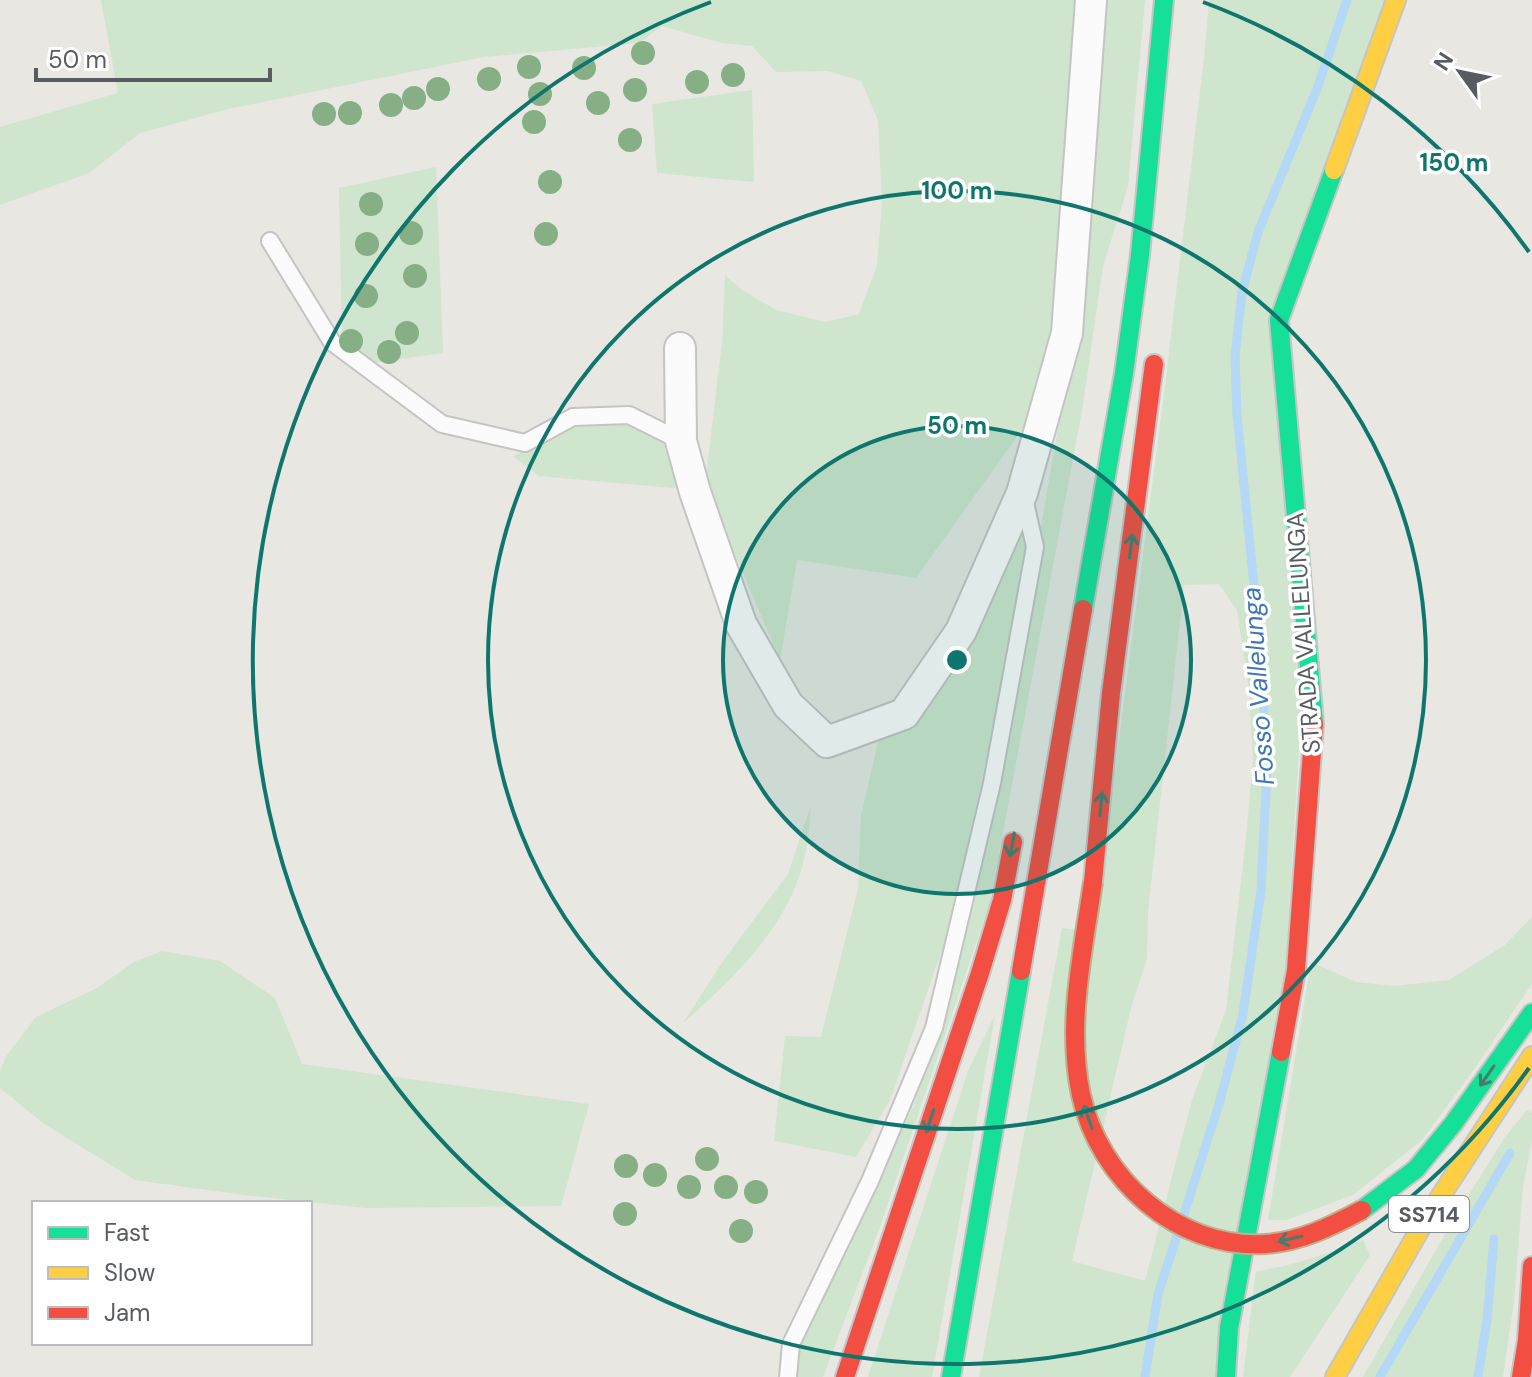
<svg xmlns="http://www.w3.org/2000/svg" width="1532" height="1377" viewBox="0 0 1532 1377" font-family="'DM Sans',sans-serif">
  <rect width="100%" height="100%" fill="#e8e7e2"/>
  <!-- green -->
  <g fill="#cfe5cd" fill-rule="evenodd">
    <path d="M101 0H1080L1053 340 1031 417 916 578 797 560 780 660 705 484 722 343 725 275 742 290 776 310 826 322 859 314 877 265 882 203 878 120 861 81 828 71 776 72 752 46 722 43 662 26 639 43 484 57 228 109 140 133 89 173 0 205V127L118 93Z"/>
    <path d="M1107 0H1145L1128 186 1103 266 1082 411 990 902 880 1227 823 1377H795L803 1337 914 1105 945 1014 967 927 995 792 1085 273 1094 186Z"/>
    <path d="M1209 0H1385L1270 321 1302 701 1283 1006 1219 1377H979L1062 928 1094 932 1165 386 1204 58ZM1219 584 1237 610 1248 683 1253 759 1246 838 1226 1010 1192 1100 1145 1281 1072 1261 1131 1008 1147 959 1148 912 1184 585Z"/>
    <path d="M752 90 754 182 657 173 652 104Z"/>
    <path d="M436 167 443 353 365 364 342 345 339 188Z"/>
    <path d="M593 420 637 426 676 446 683 489 539 476 513 456 559 433Z"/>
    <path d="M1015 520 1027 544 990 742 949 929 890 1100 856 1157 774 1141 785 1036 821 1037 858 889 861 816 880 733Z"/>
    <path d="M811 805C809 821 809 839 805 855 791 924 734 978 683 1023L723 961 788 874Z"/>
    <path d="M1532 917V984L1475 1068 1422 1140 1353 1195 1286 1220H1268L1311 962 1356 982 1394 986 1449 980 1505 945Z"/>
    <path d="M162 951 220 961 275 998 302 1064 589 1104 561 1206 366 1208 245 1195 135 1180 43 1123 0 1088V1070L7 1055 36 1017 97 988 134 962Z"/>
    <path d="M995 1015 932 1377H868L968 1071Z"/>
    <path d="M1527 1110 1532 1113V1140L1523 1187 1514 1301 1503 1377H1363L1456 1215 1505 1137Z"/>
    <path d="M1363 1240 1370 1255 1290 1377H1243L1256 1271C1294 1266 1327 1254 1363 1240Z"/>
  </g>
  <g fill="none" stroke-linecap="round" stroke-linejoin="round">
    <!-- stream -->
    <g stroke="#b4d8f5" stroke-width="9">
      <path d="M1184 1214 1219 1104 1243 1014 1261 890 1267 769 1261 656 1237 415 1235 356 1242 292 1258 232 1317 89 1347 0"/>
      <path d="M1145 1377 1158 1294 1177 1236"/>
      <path d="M1380 1377 1510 1153"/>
      <path d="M1478 1377 1487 1320 1494 1239"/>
    </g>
    <defs>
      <g id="lane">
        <path d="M270 241 332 342 442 424 525 443 573 417 629 415 681 441"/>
        <path d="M788 1377 791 1344 870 1181 934 1028 992 783 1035 547 1024 498"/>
      </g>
      <path id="street" d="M680 348 681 441 695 492 741 624 788 705 827 742 904 714 961 631 1022 493 1067 333 1091 0"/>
      <g id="fast">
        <path d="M1083 609 1124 373 1140 255 1164 0"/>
        <path d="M1314 724 1279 320 1334 170"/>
        <path d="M1362 1210 1416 1169 1453 1124 1532 1013"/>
        <path d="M951 1377 1021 971"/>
        <path d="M1226 1377 1229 1328 1281 1052"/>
      </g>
      <g id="slow">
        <path d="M1334 170 1396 0"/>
        <path d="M1335 1377 1427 1217 1532 1056"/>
      </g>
      <g id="jam">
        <path d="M1093 882 1111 693 1154 364"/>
        <path d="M1021 971 1083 609"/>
        <path d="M1281 1052 1296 970 1314 724"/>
        <path d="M845 1377 980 973 1002 900 1013 842"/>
        <path d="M1521 1377 1527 1340 1532 1266"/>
      </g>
    </defs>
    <!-- lane casing -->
    <use href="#lane" stroke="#c4c4c3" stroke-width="20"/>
    <!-- street casing -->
    <use href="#street" stroke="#c4c4c3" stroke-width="34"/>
    <!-- fast casing -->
    <use href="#fast" stroke="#c5c5c4" stroke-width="22"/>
    <!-- slow casing -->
    <use href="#slow" stroke="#c5c5c4" stroke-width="22"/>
    <!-- jam casing -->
    <use href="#jam" stroke="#c5c5c4" stroke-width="22"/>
    <!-- lane -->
    <use href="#lane" stroke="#fcfbfb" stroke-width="16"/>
    <!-- street -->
    <use href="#street" stroke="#fcfbfb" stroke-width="30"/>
    <!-- fast -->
    <use href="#fast" stroke="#16e098" stroke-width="18"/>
    <!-- slow -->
    <use href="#slow" stroke="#ffcf43" stroke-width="18"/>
    <!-- jam -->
    <use href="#jam" stroke="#f24e42" stroke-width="18"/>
    <defs>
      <path id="jam-bridge" d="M1093 882C1083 951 1066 1025 1081 1095 1099 1178 1176 1249 1265 1244 1300 1242 1332 1226 1362 1210"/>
    </defs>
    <!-- jam-bridge casing -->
    <use href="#jam-bridge" stroke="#bfb190" stroke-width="22" stroke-linecap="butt"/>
    <!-- jam-bridge -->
    <use href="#jam-bridge" stroke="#f24e42" stroke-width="18"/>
  </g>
  <!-- trees -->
  <g fill="#86af86">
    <circle cx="643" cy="53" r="12"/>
    <circle cx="529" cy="67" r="12"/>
    <circle cx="584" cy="68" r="12"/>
    <circle cx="733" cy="75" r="12"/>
    <circle cx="489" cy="79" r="12"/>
    <circle cx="697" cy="82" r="12"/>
    <circle cx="438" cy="89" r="12"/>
    <circle cx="635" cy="90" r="12"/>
    <circle cx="540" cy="94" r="12"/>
    <circle cx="414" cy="98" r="12"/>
    <circle cx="598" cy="103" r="12"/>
    <circle cx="391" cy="105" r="12"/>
    <circle cx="350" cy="113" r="12"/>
    <circle cx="324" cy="114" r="12"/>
    <circle cx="534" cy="122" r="12"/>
    <circle cx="630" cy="140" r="12"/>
    <circle cx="550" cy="182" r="12"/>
    <circle cx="371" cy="204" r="12"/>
    <circle cx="411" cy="233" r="12"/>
    <circle cx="546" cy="234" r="12"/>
    <circle cx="367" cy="244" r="12"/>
    <circle cx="415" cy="276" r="12"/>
    <circle cx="366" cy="296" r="12"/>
    <circle cx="407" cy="333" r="12"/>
    <circle cx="351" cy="341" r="12"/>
    <circle cx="389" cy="352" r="12"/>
    <circle cx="707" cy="1159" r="12"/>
    <circle cx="626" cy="1166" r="12"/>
    <circle cx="655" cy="1175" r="12"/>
    <circle cx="689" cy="1187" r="12"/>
    <circle cx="726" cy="1187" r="12"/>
    <circle cx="756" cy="1192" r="12"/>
    <circle cx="625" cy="1214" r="12"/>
    <circle cx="741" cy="1231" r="12"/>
  </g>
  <!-- one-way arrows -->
  <defs><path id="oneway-shaft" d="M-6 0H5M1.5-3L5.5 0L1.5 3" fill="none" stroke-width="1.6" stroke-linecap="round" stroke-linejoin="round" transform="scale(2)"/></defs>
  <g stroke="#487c6e">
    <use href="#oneway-shaft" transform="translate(1131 546) rotate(-83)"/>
    <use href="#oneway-shaft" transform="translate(1101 804) rotate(-85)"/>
    <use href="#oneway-shaft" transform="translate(1012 845) rotate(101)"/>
    <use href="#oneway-shaft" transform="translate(1487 1076) rotate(125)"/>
    <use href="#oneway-shaft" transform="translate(1088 1117) rotate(-109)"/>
    <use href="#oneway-shaft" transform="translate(930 1121) rotate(108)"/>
    <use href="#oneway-shaft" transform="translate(1290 1239) rotate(167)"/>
  </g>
  <!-- distance rings -->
  <circle cx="957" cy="660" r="234" fill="#0f766e" fill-opacity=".12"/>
  <g fill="none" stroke="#0f766e" stroke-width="4">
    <circle cx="957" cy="660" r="234"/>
    <circle cx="957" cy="660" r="469"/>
    <path d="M1529 1068A703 703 0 1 1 711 2M1203 2A703 703 0 0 1 1529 252"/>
  </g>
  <g text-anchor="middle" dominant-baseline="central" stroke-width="7" stroke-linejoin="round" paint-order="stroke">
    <!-- shield labels -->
    <rect fill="#fff" stroke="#8a8c90" stroke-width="2" x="1389" y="1196" width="80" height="36" rx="6"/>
    <g font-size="22" font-weight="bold" fill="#585b60">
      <text x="1429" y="1214">SS714</text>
    </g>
    <!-- street labels -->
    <g font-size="24" fill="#585b60" stroke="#fff">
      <text transform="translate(1303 633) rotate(-94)">STRADA VALLELUNGA</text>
    </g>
    <!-- water labels -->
    <g font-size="26" font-style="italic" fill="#3f77b6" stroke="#fff">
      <text transform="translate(1258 686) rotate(-94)">Fosso Vallelunga</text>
    </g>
  </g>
  <circle cx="957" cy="660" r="12" fill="#0f766e" stroke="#fff" stroke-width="4"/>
  <g font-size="24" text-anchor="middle" font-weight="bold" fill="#0f766e" stroke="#fff" stroke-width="7" stroke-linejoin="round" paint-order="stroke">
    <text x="1454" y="171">150 m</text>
    <text x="957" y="199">100 m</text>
    <text x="957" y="434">50 m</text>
  </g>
  <!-- legend -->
  <rect x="32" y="1201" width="280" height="144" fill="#ffffff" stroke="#bcbdbf" stroke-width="2"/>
  <rect x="48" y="1227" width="40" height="12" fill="#16e098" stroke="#bcbdbf" stroke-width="2"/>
  <text x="104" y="1241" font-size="24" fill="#585b60">Fast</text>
  <rect x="48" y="1267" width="40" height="12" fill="#ffcf43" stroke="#bcbdbf" stroke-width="2"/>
  <text x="104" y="1281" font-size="24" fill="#585b60">Slow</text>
  <rect x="48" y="1307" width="40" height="12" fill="#f24e42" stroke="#bcbdbf" stroke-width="2"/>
  <text x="104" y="1321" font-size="24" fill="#585b60">Jam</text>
  <!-- north arrow -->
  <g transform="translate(1460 72) rotate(303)" stroke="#ffffff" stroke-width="6" paint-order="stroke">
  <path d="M0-6L14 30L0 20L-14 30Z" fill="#585b60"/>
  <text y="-12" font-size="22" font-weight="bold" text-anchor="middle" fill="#585b60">N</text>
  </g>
  <!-- scale -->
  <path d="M36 68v12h234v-12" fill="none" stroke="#585b60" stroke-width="4"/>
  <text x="48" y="68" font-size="24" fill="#585b60" stroke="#ffffff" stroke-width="6" paint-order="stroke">50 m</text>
</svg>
